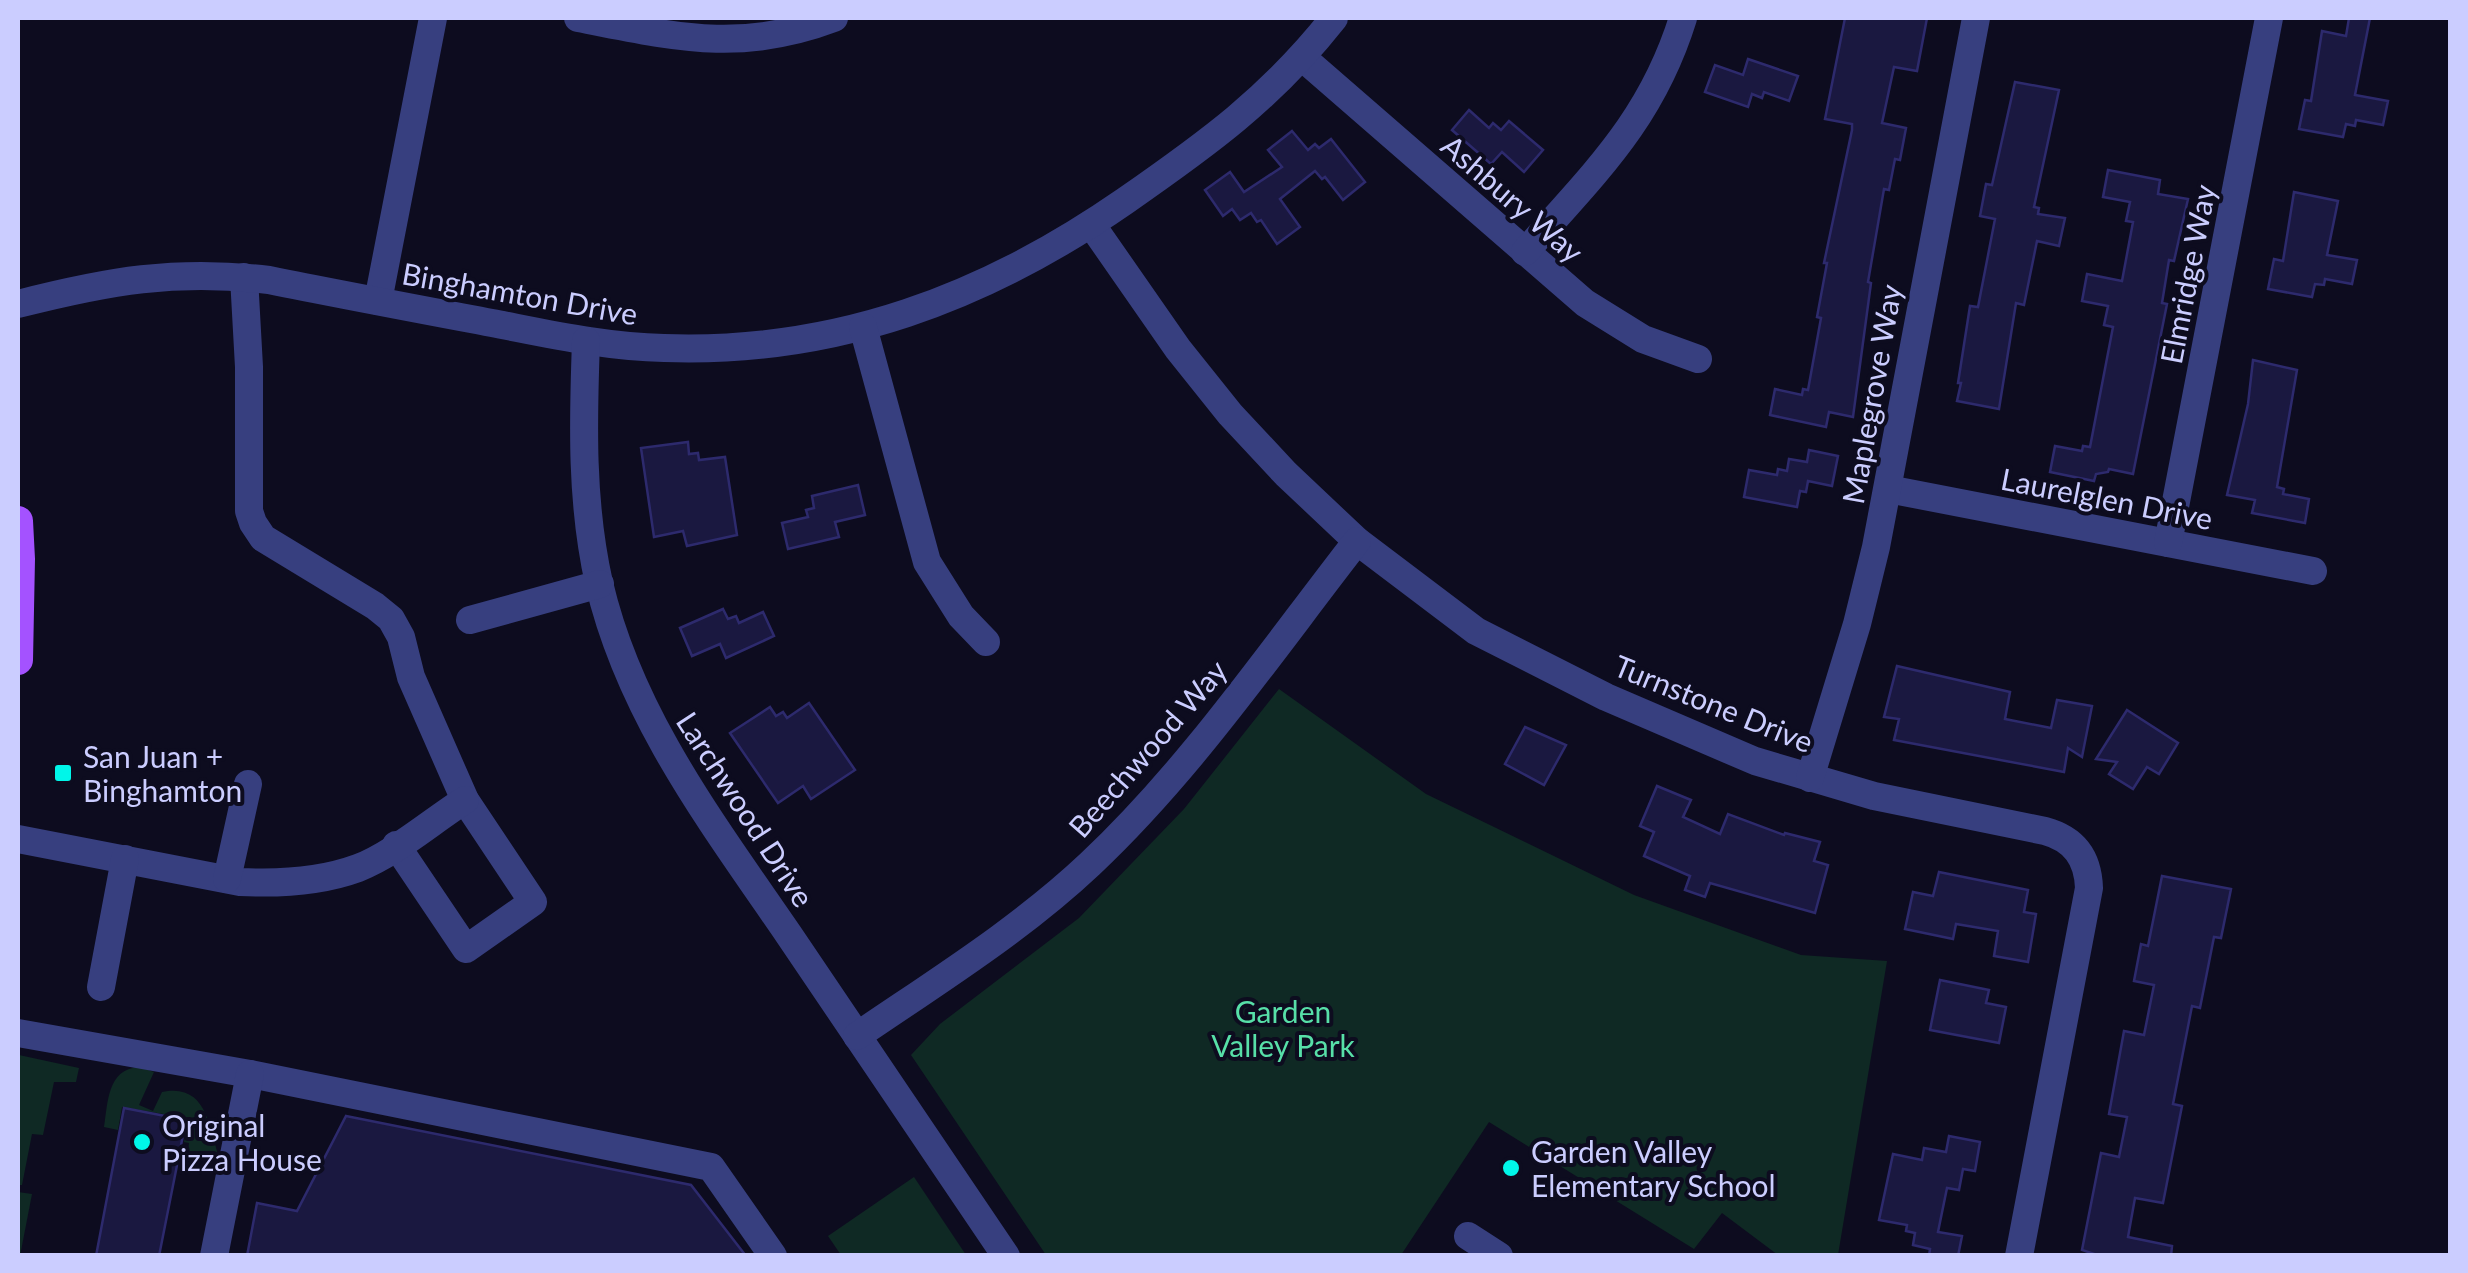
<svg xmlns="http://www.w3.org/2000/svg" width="2468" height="1273" viewBox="0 0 2468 1273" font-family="Lato,sans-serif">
  <rect width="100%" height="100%" fill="#0d0c1f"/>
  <!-- green -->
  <g fill="#0f2924">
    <path d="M1279 689 1426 794 1634 895 1801 955 1887 961 1838 1255H1778L1722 1213 1694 1249 1489 1122 1401 1255H1046L911 1055 940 1024 1079 918 1184 809Z"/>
    <path d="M19 1055 79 1068 76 1082H54L43 1135 32 1134 22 1185H18Z"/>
    <path d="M139 1067 154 1072 139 1105 153 1111 162 1092C206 1083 209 1125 219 1158L188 1152 189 1143 184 1142 187 1118 122 1107 118 1130 104 1127C108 1103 107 1069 139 1067Z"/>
    <path d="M914 1177 966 1255H841L828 1236Z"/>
    <path d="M18 1192 32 1194 20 1256 18 1255Z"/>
  </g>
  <!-- building -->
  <g fill="#1a1840" stroke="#2d2a6d" stroke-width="2.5">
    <path d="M1845 18H1927L1917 71 1894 67 1882 123 1906 128 1900 160 1895 159 1889 190 1884 189 1868 282 1871 283 1853 417 1829 412 1826 427 1770 415 1775 389 1802 395 1803 389 1808 390 1821 318 1817 317 1827 263H1824L1852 130V124L1825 119Z"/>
    <path d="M2349 18H2370L2355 95 2388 101 2383 125 2356 120 2355 126 2346 124 2343 137 2299 129 2305 100 2311 101 2322 31 2346 36Z"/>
    <path d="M1748 59 1798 76 1789 101 1764 92 1762 98 1752 94 1748 107 1705 92 1715 65 1743 75Z"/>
    <path d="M2015 82 2059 90 2034 207 2039 208 2038 214 2065 218 2059 246 2037 241 2024 305 2016 303 1999 409 1957 401 1961 383H1958L1970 306 1978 307 1995 219 1980 216 1986 184 1992 185Z"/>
    <path d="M1469 110 1489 128 1493 123 1501 130 1509 121 1543 150 1524 172 1502 152 1491 164 1452 130Z"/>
    <path d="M1292 131 1308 150 1315 144 1319 148 1331 139 1365 182 1343 200 1325 177 1322 179 1315 171 1280 199 1300 227 1277 244 1261 220 1257 222 1251 213 1240 220 1232 209 1223 216 1205 190 1230 172 1244 192 1282 167 1268 150Z"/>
    <path d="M2108 170 2160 180 2158 194 2188 199 2174 261 2169 260 2162 303 2167 304 2133 474 2109 469 2108 472 2096 474 2094 481 2050 472 2055 446 2082 451 2083 446 2090 447 2113 327 2104 325 2108 306 2082 301 2087 274 2122 281 2133 222 2126 221 2130 202 2103 197Z"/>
    <path d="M2294 192 2338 201 2327 255 2357 260 2352 284 2325 279 2324 285 2315 284 2312 297 2268 289 2274 259 2283 261Z"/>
    <path d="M2253 360 2297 370 2277 487 2284 489 2283 494 2309 499 2305 523 2252 513 2255 500 2227 495 2248 404Z"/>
    <path d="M688 442 689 454 698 453 699 460 725 457 737 535 687 546 683 531 654 537 641 448Z"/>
    <path d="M1809 450 1838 456 1832 486 1808 481 1806 492 1800 491 1797 507 1744 497 1749 470 1777 475 1778 469 1787 471 1789 459 1807 462Z"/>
    <path d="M858 485 865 515 835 522 839 537 788 549 782 523 808 517 806 510 814 508 812 496Z"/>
    <path d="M723 609 728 619 736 616 739 623 763 612 774 636 726 658 720 644 692 656 680 628Z"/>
    <path d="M1897 666 2010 692 2005 719 2051 728 2057 700 2092 706 2082 757 2068 748 2064 772 1894 740 1899 719 1884 717Z"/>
    <path d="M809 703 855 770 811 799 803 786 778 803 730 733 770 707 776 716 783 712 787 718Z"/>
    <path d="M2127 710 2178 743 2159 774 2147 767 2133 789 2109 774 2117 762 2096 759Z"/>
    <path d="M1525 727 1566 745 1544 785 1505 764Z"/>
    <path d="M1657 786 1691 800 1683 817 1720 834 1728 814 1784 835 1785 833 1820 842 1814 861 1828 865 1815 913 1710 883 1705 897 1685 890 1690 876 1644 856 1654 832 1640 826Z"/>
    <path d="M1939 872 2028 890 2024 912 2036 914 2028 962 1994 956 1998 931 1956 924 1953 939 1905 929 1913 892 1933 896Z"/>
    <path d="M2162 876 2231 889 2221 938 2214 937 2200 1008 2192 1006 2173 1104 2182 1106 2163 1203 2135 1198 2128 1237 2172 1246 2171 1256H2100L2082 1250 2101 1153 2119 1157 2127 1117 2109 1114 2124 1031 2144 1035 2154 985 2134 981 2141 944 2148 946Z"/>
    <path d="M1940 980 1989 990 1986 1003 2006 1007 1999 1043 1930 1030Z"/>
    <path d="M124 1108 186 1120 159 1256H96Z"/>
    <path d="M346 1116 691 1185 746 1256H247L257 1203 297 1211Z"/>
    <path d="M1949 1136 1980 1142 1975 1171 1963 1169 1959 1190 1947 1188 1938 1232 1962 1236 1958 1256H1929L1930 1249 1913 1245 1915 1233 1906 1231 1907 1225 1879 1220 1893 1154 1922 1160 1924 1148 1946 1152Z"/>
  </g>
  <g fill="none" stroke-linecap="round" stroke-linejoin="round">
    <!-- minor -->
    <g stroke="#373f7f" stroke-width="28">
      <path d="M578 18C673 36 739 54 834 18"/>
      <path d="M1303 58 1585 303 1643 339 1698 359"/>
      <path d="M1091 224 1178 349 1230 414 1286 474 1357 541 1476 631 1606 697 1755 761 1874 796 2045 831C2074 839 2088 858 2089 888L2019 1256"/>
      <path d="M1525 252C1594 173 1651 121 1683 18"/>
      <path d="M244 277 249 367V511L253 523 263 538 375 606 391 619 401 637 411 677 465 800 533 902 466 949 396 845"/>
      <path d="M378 301 433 18"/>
      <path d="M18 304C108 281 175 269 269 280 343 295 418 309 492 323 549 334 606 347 664 348 836 354 985 298 1125 201 1207 144 1271 98 1334 18"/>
      <path d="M863 327 927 562 961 616 986 642"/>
      <path d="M586 341C583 423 581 503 599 583 630 716 713 824 789 935 861 1042 934 1149 1006 1256"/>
      <path d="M1888 489 2313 571"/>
      <path d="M2168 543 2269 18"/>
      <path d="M470 620 600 584"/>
      <path d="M1810 778 1857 624 1876 547 1976 18"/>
      <path d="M18 839 240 882C280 884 320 882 358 868 394 854 432 821 465 800"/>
      <path d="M227 879 248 784"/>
      <path d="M101 987 125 859"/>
      <path d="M18 1033 250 1074 711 1167 773 1256"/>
      <path d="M857 1036C936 982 1020 930 1090 864 1191 769 1272 650 1357 541"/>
      <path d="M1468 1236 1499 1256"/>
      <path d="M214 1256 250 1074"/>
    </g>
    <!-- major -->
    <path stroke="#a452ff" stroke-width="30" d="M18 521 20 559 18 660"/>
  </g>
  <!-- markers -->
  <g fill="#00f6e9" stroke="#0d0c1f" stroke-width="4">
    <rect x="53" y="763" width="20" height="20" rx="5"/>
    <circle cx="142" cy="1142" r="10"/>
    <circle cx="1511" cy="1168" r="10"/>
  </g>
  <g text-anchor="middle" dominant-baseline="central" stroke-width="8" stroke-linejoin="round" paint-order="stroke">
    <!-- street labels -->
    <g font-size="30" fill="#cbcdff" stroke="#0d0c1f">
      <text transform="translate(1513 198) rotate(41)">Ashbury Way</text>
      <text transform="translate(2187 274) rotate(-79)">Elmridge Way</text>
      <text transform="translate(520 293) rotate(10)">Binghamton Drive</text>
      <text transform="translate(1871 394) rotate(-80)">Maplegrove Way</text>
      <text transform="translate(2107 498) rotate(11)">Laurelglen Drive</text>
      <text transform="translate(1714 703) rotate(22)">Turnstone Drive</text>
      <text transform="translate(1147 748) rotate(-49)">Beechwood Way</text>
      <text transform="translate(746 809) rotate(57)">Larchwood Drive</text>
    </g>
    <!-- poi labels -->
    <g font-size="30" fill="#cbcdff" stroke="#0d0c1f" text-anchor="start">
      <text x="83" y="756">San Juan +<tspan x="83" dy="34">Binghamton</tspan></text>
      <text x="162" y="1125">Original<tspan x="162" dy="34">Pizza House</tspan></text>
      <text x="1531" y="1151">Garden Valley<tspan x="1531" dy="34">Elementary School</tspan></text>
    </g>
    <!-- park labels -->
    <g font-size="30" fill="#57dfa8" stroke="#0d0c1f">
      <text x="1283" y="1011">Garden<tspan x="1283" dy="34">Valley Park</tspan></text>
    </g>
  </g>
  <!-- border -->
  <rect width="2468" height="1273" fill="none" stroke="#cbcdff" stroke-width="40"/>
</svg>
